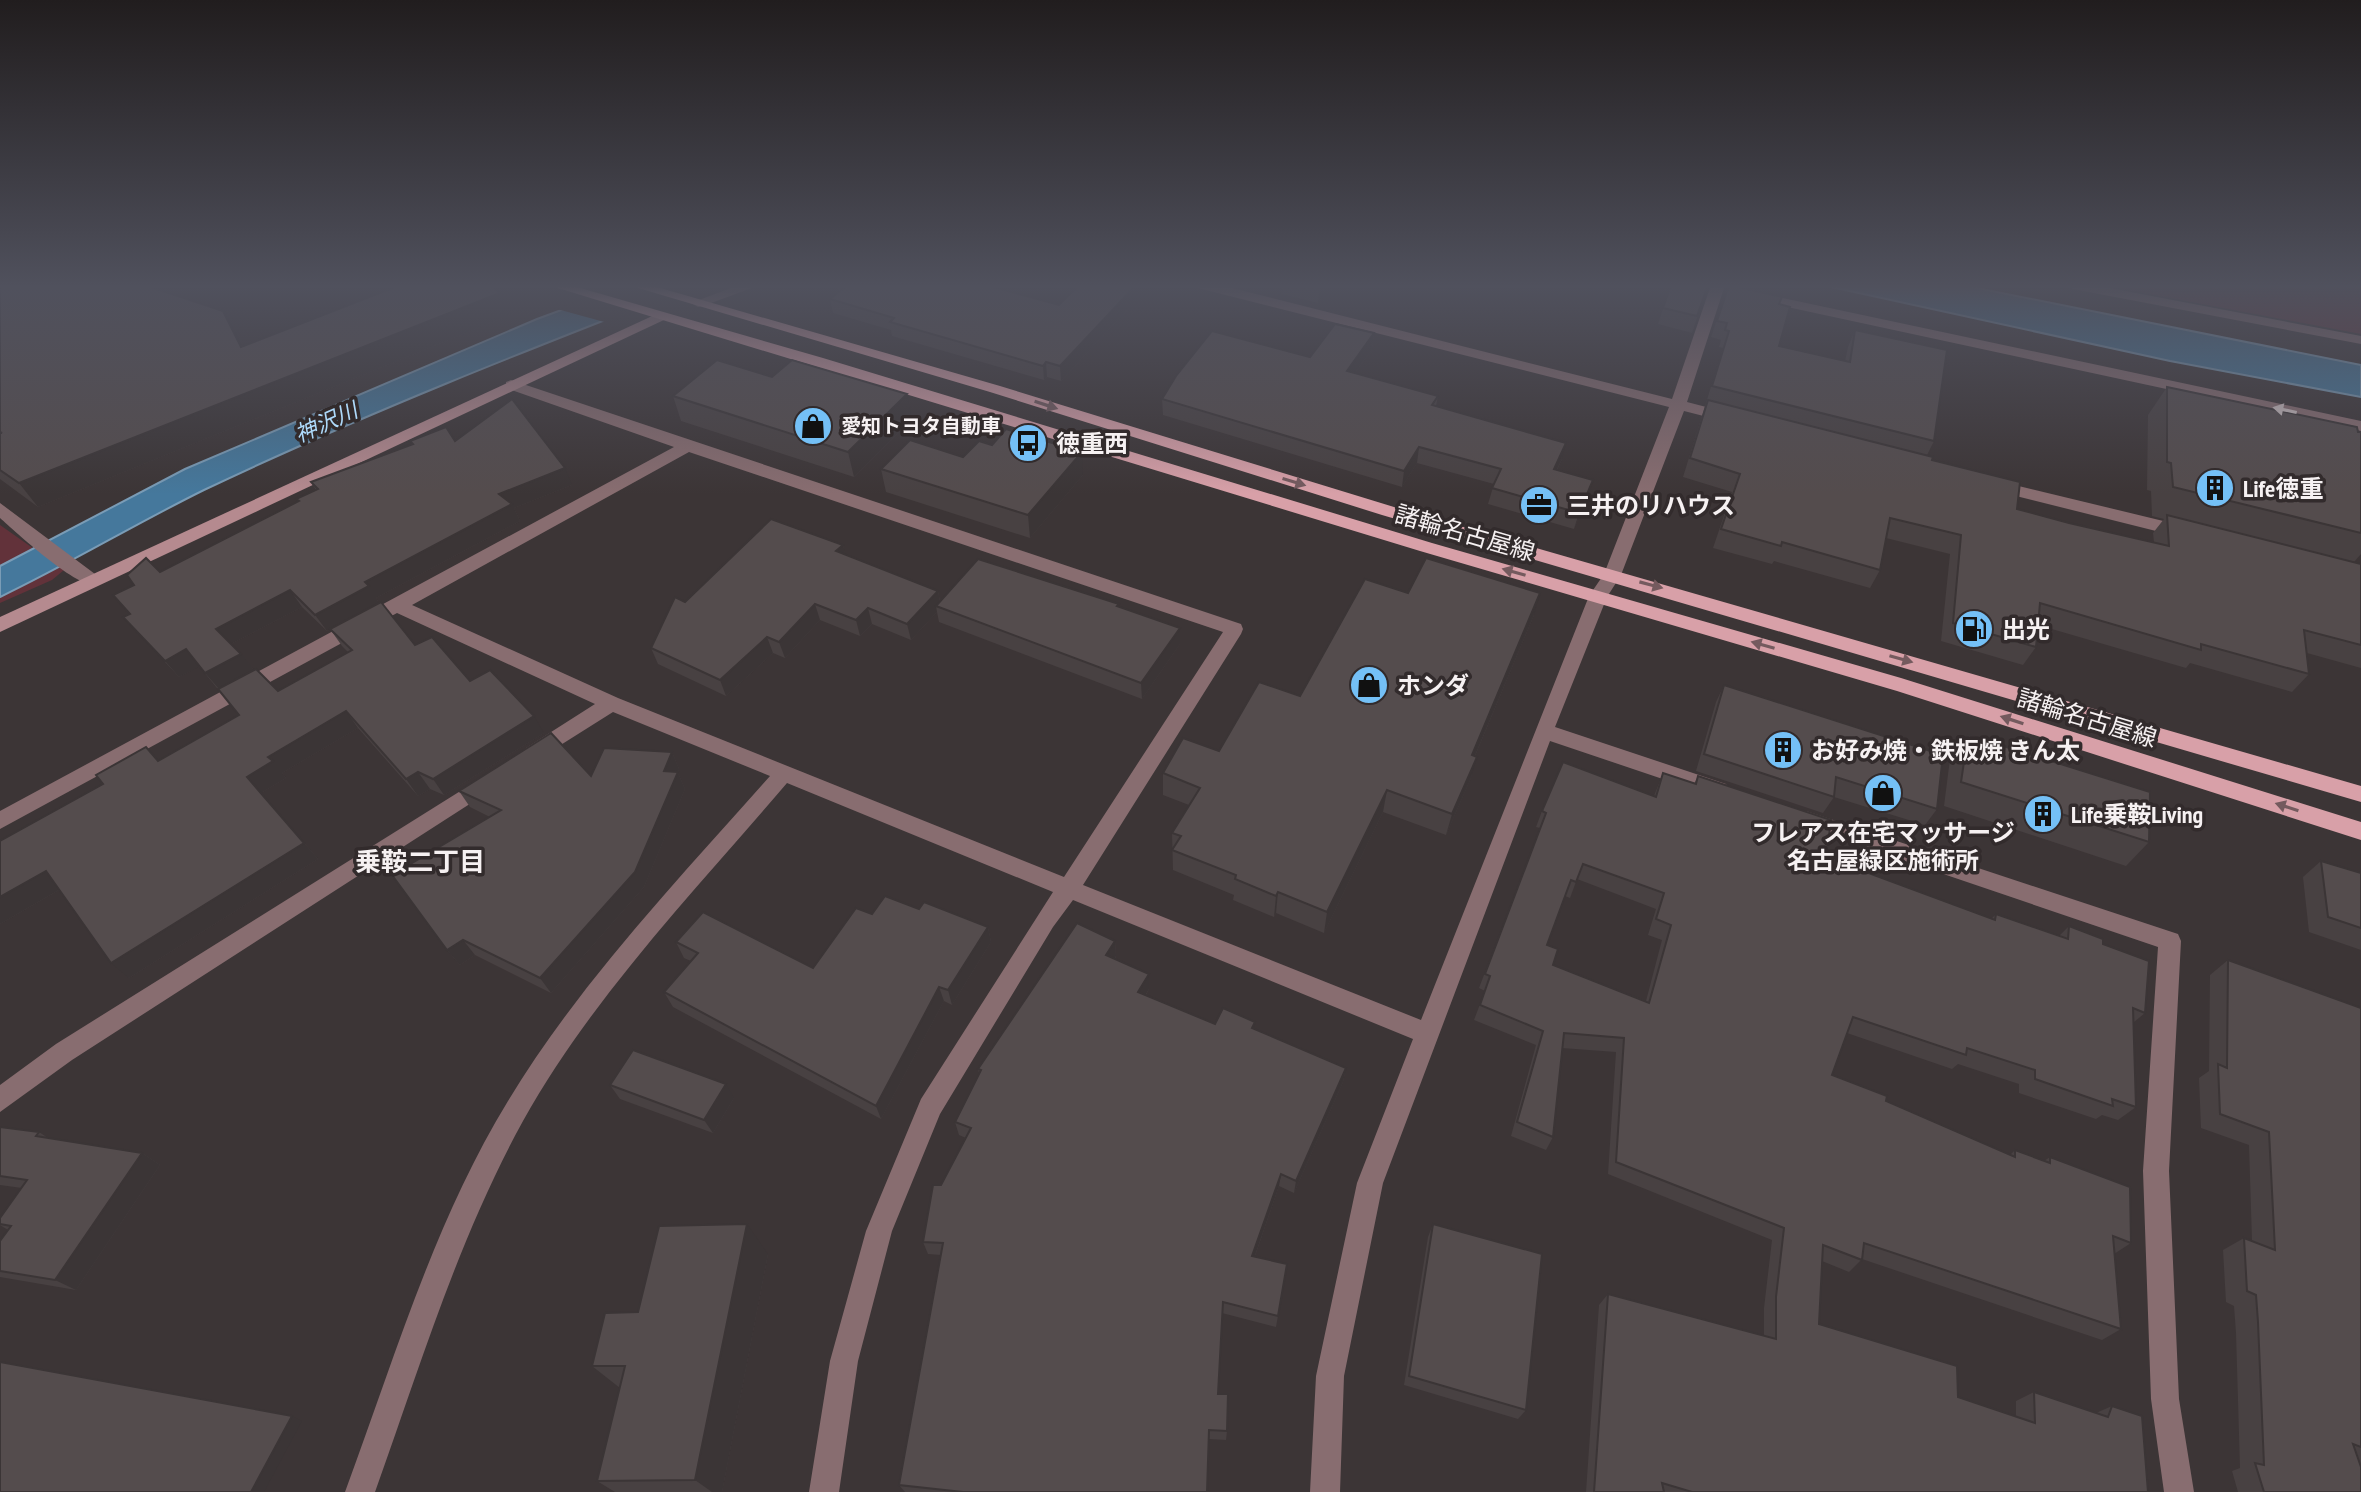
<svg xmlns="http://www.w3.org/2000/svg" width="2361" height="1492" viewBox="0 0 2361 1492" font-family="'PT Sans Narrow','Noto Sans JP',sans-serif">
  <rect width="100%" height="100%" fill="#3c3536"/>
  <!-- green -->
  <g fill="#62323a">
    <path d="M2102 285H2361V334Z"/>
    <path d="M0 525 64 570 52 580 0 603Z"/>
  </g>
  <!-- water -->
  <g fill="#45789c" stroke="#7a9cb6" stroke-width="2">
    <path d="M629 285H695C530 349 364 414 204 490 135 524 69 564 0 597V566L185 469 537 319Z"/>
    <path d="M1822 285H1962L2361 365V397L2170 361Z"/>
  </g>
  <!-- pier -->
  <path fill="#3c3536" d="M618 285H699L608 323 557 309Z"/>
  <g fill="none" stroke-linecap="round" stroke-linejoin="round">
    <!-- street -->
    <g fill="#886d70" fill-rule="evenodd">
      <path d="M739 285H760L703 306 698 307 691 303Z"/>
      <path d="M1196 285H1220L1672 399 1711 285H1725L1687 402 1737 415 1739 418 1731 423 1684 411 1621 575 1607 597 1555 727 1726 784 1729 790 1726 796 1719 798 1550 741 1383 1183 1344 1376 1340 1492H1310L1316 1376 1357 1183 1413 1039 1073 900 1053 927 940 1114 892 1231 858 1361 839 1492H809L830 1361 866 1231 921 1099 1053 892 787 783C695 891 592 997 523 1121 458 1239 420 1367 375 1492H345C394 1360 434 1222 508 1101 580 982 678 880 770 776L613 712 540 758H526L523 753 526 748 595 704 397 613 0 829V811L674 447 506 388V382L511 380 1241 624 1243 629 1241 634 1083 885 1421 1020 1589 596 1604 574 1669 407 1198 288ZM689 452 1223 632 1064 877 618 698 412 605Z"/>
      <path d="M2066 285H2094L2361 336V344L2073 289Z"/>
      <path d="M1755 292 2361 421V431L1750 299 1748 296Z"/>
      <path d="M1994 480 2184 526 2193 532 2184 538 1988 489 1986 485 1988 481Z"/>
      <path d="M0 503 99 577 102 581 99 585C79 591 17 533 0 518Z"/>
      <path d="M486 775 493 777 496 783 493 789 72 1060 0 1112V1085L56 1044Z"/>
      <path d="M1806 811 2178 934 2181 941 2169 1171 2179 1399 2194 1492H2164L2151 1399 2143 1171 2158 947 1799 825 1796 819 1799 813Z"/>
    </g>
    <!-- secondary -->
    <path fill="#b58a8f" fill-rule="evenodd" d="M661 312 668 316 666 319 0 632V617Z"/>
    <!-- primary -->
    <g fill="#d8a0a8" fill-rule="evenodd">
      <path d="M548 285H570L823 358 1432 543 1901 678 2361 822V840L1897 691 1420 551Z"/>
      <path d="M628 285H650L1000 386 1394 507 2361 786V802L1382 515 990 392Z"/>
    </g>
  </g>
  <!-- wall -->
  <g fill="#484142" fill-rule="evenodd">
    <path d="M0 285 237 334 243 346 500 293 510 315 38 507 0 479Z"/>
    <path d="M834 285H986L1059 305 1079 285H1150L1061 381 1047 377 1044 380 892 336 891 330 833 313 830 299 840 291Z"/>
    <path d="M1282 285H1331L1318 303 1281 294Z"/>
    <path d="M1671 285H1708L1692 333 1658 324Z"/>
    <path d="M1729 285 1779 304V346L1845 361 1848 347 1855 330 1934 441 1927 455 1932 460 2017 509 2069 523 2154 542 2153 533 2164 519 2152 516 2151 491 2147 490 2148 415 2167 387 2361 432V554L2354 562 2361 564V668L2307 653 2309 674 2292 692 2190 663 2186 668 2038 625 2036 647 2023 665 1941 641 1950 554 1886 538 1880 570 1870 588 1774 561 1772 564 1713 548 1732 492 1683 477 1723 348 1719 347 1721 340 1711 337Z"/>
    <path d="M1374 333 1372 349 1355 373 1438 396 1436 406 1562 459 1557 470 1593 480 1588 496 1574 529 1488 504 1494 484 1417 463 1402 487 1163 415 1162 399 1310 357Z"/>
    <path d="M673 396 912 419 854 477 681 421Z"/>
    <path d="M455 441 572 485 514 508 520 521 376 598 379 603 327 631 302 607 231 644 254 670 278 691 348 652 342 646 330 629 415 645 544 733 444 795 430 789 418 796 358 728 282 773 286 778 261 793 318 859 129 978 59 890 0 924V841L103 784 146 747 159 761 239 715 199 666 179 677 123 617 129 614 134 585 298 502 316 490 311 482Z"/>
    <path d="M992 445 1083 475 1030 538 886 492 881 469 963 457Z"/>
    <path d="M843 545 845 555 938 591 940 601 1119 607 1180 644 1142 699 939 622 937 612 911 640 872 624 860 636 820 620 785 658 773 653 726 696 658 664 651 648 685 602Z"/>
    <path d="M1408 593 1534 615 1475 756 1471 778 1446 835 1383 812 1324 933 1276 913 1274 917 1233 900 1234 895 1173 870 1172 833 1189 805 1163 795V773L1219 751 1300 696Z"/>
    <path d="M1724 685 1937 809 1925 825 1834 797 1823 813 1696 771 1716 702Z"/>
    <path d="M1968 735 2149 842 2126 866 1944 806 1950 759Z"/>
    <path d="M672 752 679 769 678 773 685 789 644 887 551 993 475 955 460 965 447 950 490 817 470 807 459 791 591 776Z"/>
    <path d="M1663 773 1694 784 1698 776 1827 851 1839 862 1991 919 1996 914 2059 936 2069 926 2103 944 2145 1013 2134 1022 2136 1107 2118 1120 2102 1115 2096 1119 2019 1093V1084L1958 1064 1952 1069 1847 1033 1832 1075 1886 1101 2010 1155 2015 1150 2044 1161 2050 1157 2131 1243 2114 1254 2121 1329 2102 1340 1862 1259 1849 1272 1822 1261 1819 1324 1958 1397 2016 1417V1401L2034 1392 2096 1413 2112 1406 2148 1492H1586L1599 1305 1608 1294 1764 1336V1308L1772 1240 1608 1174 1616 1052 1562 1048 1553 1137 1546 1150 1511 1136 1536 1045 1474 1020 1485 991 1479 988 1540 828 1536 827 1542 811 1654 796ZM1577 879 1656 909 1648 935 1662 940 1646 1001 1553 965 1547 945 1565 896 1570 898Z"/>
    <path d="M2321 861 2361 873V950L2309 932 2303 877Z"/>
    <path d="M919 909 988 927 991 942 952 1005 944 1001 881 1119 673 1007 664 992 691 961 684 958 676 942 813 968 872 914Z"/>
    <path d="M1115 941 1116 956 1115 959 1149 989 1146 995 1215 1024 1254 1029 1346 1068 1343 1082 1294 1193 1279 1186 1255 1256 1287 1264 1276 1327 1222 1313 1218 1394 1227 1431 1226 1440 1209 1439 1207 1492H905L899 1485 941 1255 928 1254 923 1242 941 1185 966 1138 959 1135 955 1122 979 1073 978 1069Z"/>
    <path d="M2228 960 2361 1008V1492H2238L2232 1471 2240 1468 2236 1333 2234 1306 2226 1302 2223 1250 2244 1238 2252 1241 2249 1145 2201 1128 2199 1078 2209 1071 2210 975Z"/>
    <path d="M610 1085 734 1098 713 1133 620 1099Z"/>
    <path d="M0 1127 39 1132 48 1138 142 1153 160 1165 76 1290 0 1277V1241L8 1230 0 1225V1218L22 1188 0 1185Z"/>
    <path d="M1433 1224 1526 1410 1518 1419 1404 1385 1428 1237Z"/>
    <path d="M768 1254 722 1492H615L597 1481 620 1388 592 1366Z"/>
  </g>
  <!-- shaded-wall -->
  <g fill="#3b3536">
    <path d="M1136 285H1150L1061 381 1060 366Z"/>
    <path d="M1321 285H1331L1318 303 1320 287Z"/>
    <path d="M500 293 510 315 38 507 19 483Z"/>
    <path d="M223 311 237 334 255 370 241 347Z"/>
    <path d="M1374 333 1372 349 1345 387 1347 371Z"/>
    <path d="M1046 362 1047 377 1044 380 1043 366Z"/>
    <path d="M907 394 912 419 854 477 848 452Z"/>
    <path d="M1566 443 1562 459 1549 485 1554 469Z"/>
    <path d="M1419 447 1417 463 1402 487 1404 471Z"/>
    <path d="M1082 452 1083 475 1030 538 1028 515Z"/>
    <path d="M565 468 572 485 514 508 520 521 376 598 379 603 327 631 315 615 499 494Z"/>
    <path d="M1593 480 1588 496 1574 529 1579 513Z"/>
    <path d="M843 545 847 561 836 551Z"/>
    <path d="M290 590 302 607 229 645 216 629Z"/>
    <path d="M938 591 941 607 936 606 937 612 911 640 907 624Z"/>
    <path d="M1540 593 1534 615 1466 777 1472 755Z"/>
    <path d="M815 604 820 620 785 658 779 642Z"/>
    <path d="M868 608 872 624 860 636 856 620Z"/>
    <path d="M1180 628V644L1142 699 1141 683Z"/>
    <path d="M767 637 773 653 726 696 720 680Z"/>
    <path d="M186 649 200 666 179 677 165 661Z"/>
    <path d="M241 654 254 670 219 689 205 673Z"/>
    <path d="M346 711 358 728 282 773 286 778 261 793 318 859 129 978 111 963 247 777 268 757Z"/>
    <path d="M534 716 544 733 444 795 433 779Z"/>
    <path d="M672 752 679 769 678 773 685 789 644 887 551 993 540 978 664 771Z"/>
    <path d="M1477 757 1471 778 1446 835 1452 814Z"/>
    <path d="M418 772 430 789 418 796 406 779Z"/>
    <path d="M1387 790 1383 812 1324 933 1327 912Z"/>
    <path d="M46 871 64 887 0 924V897Z"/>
    <path d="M1278 892 1276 913 1274 917 1276 896Z"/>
    <path d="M988 927 991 942 952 1005 948 990Z"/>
    <path d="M463 940 475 955 460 965 447 950Z"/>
    <path d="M1115 941 1116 956 1108 970 1106 955Z"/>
    <path d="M1149 974V989L1139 1006 1138 992Z"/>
    <path d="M939 987 944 1001 881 1119 876 1106Z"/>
    <path d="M1346 1068 1343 1082 1294 1193 1296 1181Z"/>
    <path d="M726 1084 734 1098 713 1133 704 1120Z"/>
    <path d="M142 1153 160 1165 76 1290 55 1280Z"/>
    <path d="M1281 1174 1279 1186 1251 1267 1252 1256Z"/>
    <path d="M747 1224 768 1254 722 1492H712L695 1480Z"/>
    <path d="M292 1416 302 1421 264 1492H251Z"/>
  </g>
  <!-- building -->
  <g fill="#544c4d" stroke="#3b3536" stroke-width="2" fill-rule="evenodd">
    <path d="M0 285H145L223 311 241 347 400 285H491L500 293 19 483 0 470V433H2L0 432Z"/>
    <path d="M844 285H986L1059 305 1079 285H1136L1060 366 1046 362 1043 366 890 322 894 318 830 299 845 287Z"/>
    <path d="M1671 285H1708L1697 316 1663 308Z"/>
    <path d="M1729 285 1782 297 1779 304 1790 307 1779 346 1850 362 1855 330 1947 350 1934 441 1712 386 1729 331 1725 330 1727 323 1717 321Z"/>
    <path d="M1335 324 1374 333 1347 371 1438 396 1432 405 1566 443 1554 469 1593 480 1579 513 1492 488 1501 469 1419 447 1404 471 1162 399 1176 376 1212 331 1310 357Z"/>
    <path d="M717 360 772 377 792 360 907 394 848 452 673 396Z"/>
    <path d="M2167 387 2357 427 2358 432H2361V533L2173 487 2171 463 2167 462Z"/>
    <path d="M512 399 565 468 499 494 512 504 365 582 369 586 315 615 290 590 216 629 241 654 205 673 186 649 165 661 123 617 130 614 113 595 134 585 127 575 146 558 160 572 299 501 296 499 318 489 311 482 413 444 410 441 446 427 455 441Z"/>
    <path d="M1708 400 1933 457 1932 460 2020 482 2017 509 2069 523 2169 546 2167 515 2361 564V645L2304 630 2309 674 2201 644V650L2040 603 2036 647 1953 623 1961 535 1890 518 1880 570 1782 542 1781 546 1721 529 1740 474 1690 458Z"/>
    <path d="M1006 429 1082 452 1028 515 881 469 910 440 963 457 979 441 992 445Z"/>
    <path d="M771 519 843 545 836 551 938 591 907 624 868 608 856 620 815 604 779 642 767 637 720 680 651 648 675 597 685 602Z"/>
    <path d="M1426 558 1540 593 1472 755 1477 757 1452 814 1387 790 1327 912 1278 892 1276 896 1235 879 1236 875 1172 850 1181 836 1172 833 1200 788 1163 773 1183 738 1219 751 1259 682 1300 696 1365 579 1408 593Z"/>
    <path d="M978 559 1119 604 1117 606 1180 628 1141 683 936 606Z"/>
    <path d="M381 602 415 645 432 637 470 681 490 670 534 716 433 779 418 772 406 779 346 711 268 757 273 761 247 777 304 843 111 963 46 871 0 897V841L103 784 96 775 146 747 158 761 239 715 218 689 256 669 278 691 352 650 330 629Z"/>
    <path d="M1724 685 1943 755 1937 809 1836 777 1834 797 1704 754Z"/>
    <path d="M551 733 591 776 604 748 672 752 664 771 678 772 635 872 540 978 463 940 447 950 392 875 501 810 459 791Z"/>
    <path d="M1968 735 2150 792 2149 842 1961 782Z"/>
    <path d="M1563 762 1656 797 1663 773 1696 784 1698 776 1831 820 1827 851 1840 856 1839 862 1995 920 1996 914 2068 939 2069 926 2103 939V944L2149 961 2145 1013 2133 1008 2136 1107 2112 1099 2113 1106 2035 1079V1070L1967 1048 1966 1055 1853 1017 1832 1075 1887 1096 1886 1101 2015 1157V1150L2050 1163V1157L2130 1187 2131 1243 2113 1236 2121 1329 1864 1243 1862 1260 1823 1245 1819 1324 1957 1366 1958 1397 2035 1423 2034 1392 2108 1417 2112 1406 2142 1416 2148 1492H1692L1662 1483 1664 1492H1594L1608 1294 1776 1339V1297L1784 1228 1616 1162 1624 1038 1564 1033 1553 1137 1517 1122 1543 1031 1480 1005 1490 976 1485 974 1546 813 1542 811ZM1583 864 1664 893 1656 919 1671 925 1649 1003 1553 965 1558 949 1547 945 1571 880 1576 882Z"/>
    <path d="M2321 861 2361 873V928L2328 917Z"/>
    <path d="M885 896 919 909 924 902 988 927 948 990 939 987 876 1106 664 992 698 953 676 942 703 912 813 968 856 908 872 914Z"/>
    <path d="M1077 923 1115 941 1106 955 1149 974 1138 992 1215 1024 1223 1008 1255 1022 1252 1028 1346 1068 1296 1181 1281 1174 1252 1256 1287 1264 1278 1316 1223 1302 1218 1394H1228L1227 1431 1209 1430 1207 1492H963L899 1485 943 1243 923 1242 933 1185H941L971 1128 955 1122 981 1070 978 1069Z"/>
    <path d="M2228 960 2361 1008V1447L2353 1444 2361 1467V1492H2264L2255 1463 2264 1465 2258 1322 2256 1295 2247 1291 2244 1238 2275 1250 2269 1132 2220 1114 2218 1064 2227 1068Z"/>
    <path d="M633 1050 726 1084 704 1120 610 1085Z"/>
    <path d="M0 1127 39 1132 36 1136 142 1153 55 1280 0 1271V1241L11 1226 0 1224V1218L27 1180 0 1176Z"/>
    <path d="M747 1224 695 1480 597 1481 625 1366H592L605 1313 638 1312 659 1226Z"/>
    <path d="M1433 1224 1542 1254 1526 1410 1409 1376Z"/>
    <path d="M0 1362 292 1416 251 1492H0Z"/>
  </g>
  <!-- one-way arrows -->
  <defs><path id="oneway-solid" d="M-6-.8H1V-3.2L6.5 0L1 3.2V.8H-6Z" transform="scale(2)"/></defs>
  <g fill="#745a5e">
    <use href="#oneway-solid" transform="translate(1046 405) rotate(18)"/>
    <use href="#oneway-solid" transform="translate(1294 482) rotate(17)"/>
    <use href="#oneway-solid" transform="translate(1514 572) rotate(-164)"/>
    <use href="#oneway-solid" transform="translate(1651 585) rotate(15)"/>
    <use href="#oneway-solid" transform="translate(1763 645) rotate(-164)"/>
    <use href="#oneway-solid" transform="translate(1901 659) rotate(16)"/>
    <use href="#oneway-solid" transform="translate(2012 720) rotate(-162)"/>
    <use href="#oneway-solid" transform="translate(2287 807) rotate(-162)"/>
  </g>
  <use fill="#d0c3c4" href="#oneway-solid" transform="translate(2285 410) rotate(-168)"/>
  <!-- sky -->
  <linearGradient id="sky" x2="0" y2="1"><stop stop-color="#211d1e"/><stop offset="0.58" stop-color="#50515d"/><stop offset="1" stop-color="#50515d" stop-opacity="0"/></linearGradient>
  <rect width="2361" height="494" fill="url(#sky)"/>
  <!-- icons -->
  <defs>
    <symbol id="shop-disc" viewBox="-11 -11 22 22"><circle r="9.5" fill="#74c0f6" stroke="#322b2c"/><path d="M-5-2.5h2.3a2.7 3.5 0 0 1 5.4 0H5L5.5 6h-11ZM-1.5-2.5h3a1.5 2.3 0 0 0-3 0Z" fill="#111"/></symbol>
    <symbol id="bus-disc" viewBox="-11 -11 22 22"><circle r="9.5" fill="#74c0f6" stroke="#322b2c"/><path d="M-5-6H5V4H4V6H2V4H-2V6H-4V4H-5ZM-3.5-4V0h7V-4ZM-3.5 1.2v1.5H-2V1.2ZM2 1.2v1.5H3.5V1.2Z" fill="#111"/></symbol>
    <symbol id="building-disc" viewBox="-11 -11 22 22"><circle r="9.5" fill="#74c0f6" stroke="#322b2c"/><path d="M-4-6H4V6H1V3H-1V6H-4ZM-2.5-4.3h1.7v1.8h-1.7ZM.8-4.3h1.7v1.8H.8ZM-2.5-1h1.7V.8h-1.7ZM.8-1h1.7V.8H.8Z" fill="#111"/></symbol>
    <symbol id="office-disc" viewBox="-11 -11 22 22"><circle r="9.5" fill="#74c0f6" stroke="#322b2c"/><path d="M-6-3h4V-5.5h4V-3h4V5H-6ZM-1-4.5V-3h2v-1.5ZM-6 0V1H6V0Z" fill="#111"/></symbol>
    <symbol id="fuel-disc" viewBox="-11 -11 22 22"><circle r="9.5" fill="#74c0f6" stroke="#322b2c"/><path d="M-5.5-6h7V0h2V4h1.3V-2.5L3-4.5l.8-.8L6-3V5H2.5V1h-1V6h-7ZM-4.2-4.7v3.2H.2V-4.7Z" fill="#111"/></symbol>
  </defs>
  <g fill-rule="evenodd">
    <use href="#shop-disc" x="791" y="404" width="44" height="44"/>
    <use href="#bus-disc" x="1006" y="421" width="44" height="44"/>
    <use href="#building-disc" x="2193" y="466" width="44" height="44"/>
    <use href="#office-disc" x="1517" y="483" width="44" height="44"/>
    <use href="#fuel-disc" x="1952" y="607" width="44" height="44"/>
    <use href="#shop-disc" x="1347" y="663" width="44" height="44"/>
    <use href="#building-disc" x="1761" y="728" width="44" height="44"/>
    <use href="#shop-disc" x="1861" y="771" width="44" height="44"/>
    <use href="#building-disc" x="2021" y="792" width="44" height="44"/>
  </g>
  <g text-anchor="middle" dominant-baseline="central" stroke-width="7" stroke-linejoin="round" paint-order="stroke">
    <!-- far-poi labels -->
    <g font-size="20" font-weight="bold" fill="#f6f1f2" stroke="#322b2c" text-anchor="start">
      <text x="841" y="426">愛知トヨタ自動車</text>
    </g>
    <!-- far-water labels -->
    <g font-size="22" font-style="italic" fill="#aedafb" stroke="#322b2c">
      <text transform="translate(326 422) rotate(-24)">神沢川</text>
    </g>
    <!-- poi labels -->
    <g font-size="24" font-weight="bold" fill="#f6f1f2" stroke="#322b2c" text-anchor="start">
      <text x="1056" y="443">徳重西</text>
      <text x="2243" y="488">Life徳重</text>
      <text x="1567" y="505">三井のリハウス</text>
      <text x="2002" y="629">出光</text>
      <text x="1397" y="685">ホンダ</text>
      <text x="1811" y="750">お好み焼・鉄板焼 きん太</text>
      <text x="2071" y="814">Life乗鞍Living</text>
      <text x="1883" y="832" text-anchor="middle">フレアス在宅マッサージ<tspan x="1883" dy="28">名古屋緑区施術所</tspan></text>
    </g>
    <!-- street labels -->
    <g font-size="24" fill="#f6f1f2" stroke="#322b2c">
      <text transform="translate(1465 533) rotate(16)">諸輪名古屋線</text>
      <text transform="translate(2087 718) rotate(17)">諸輪名古屋線</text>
    </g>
    <!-- neighbourhood labels -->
    <g font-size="26" font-weight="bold" fill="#f6f1f2" stroke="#322b2c">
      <text x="420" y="861">乗鞍二丁目</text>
    </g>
  </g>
</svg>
